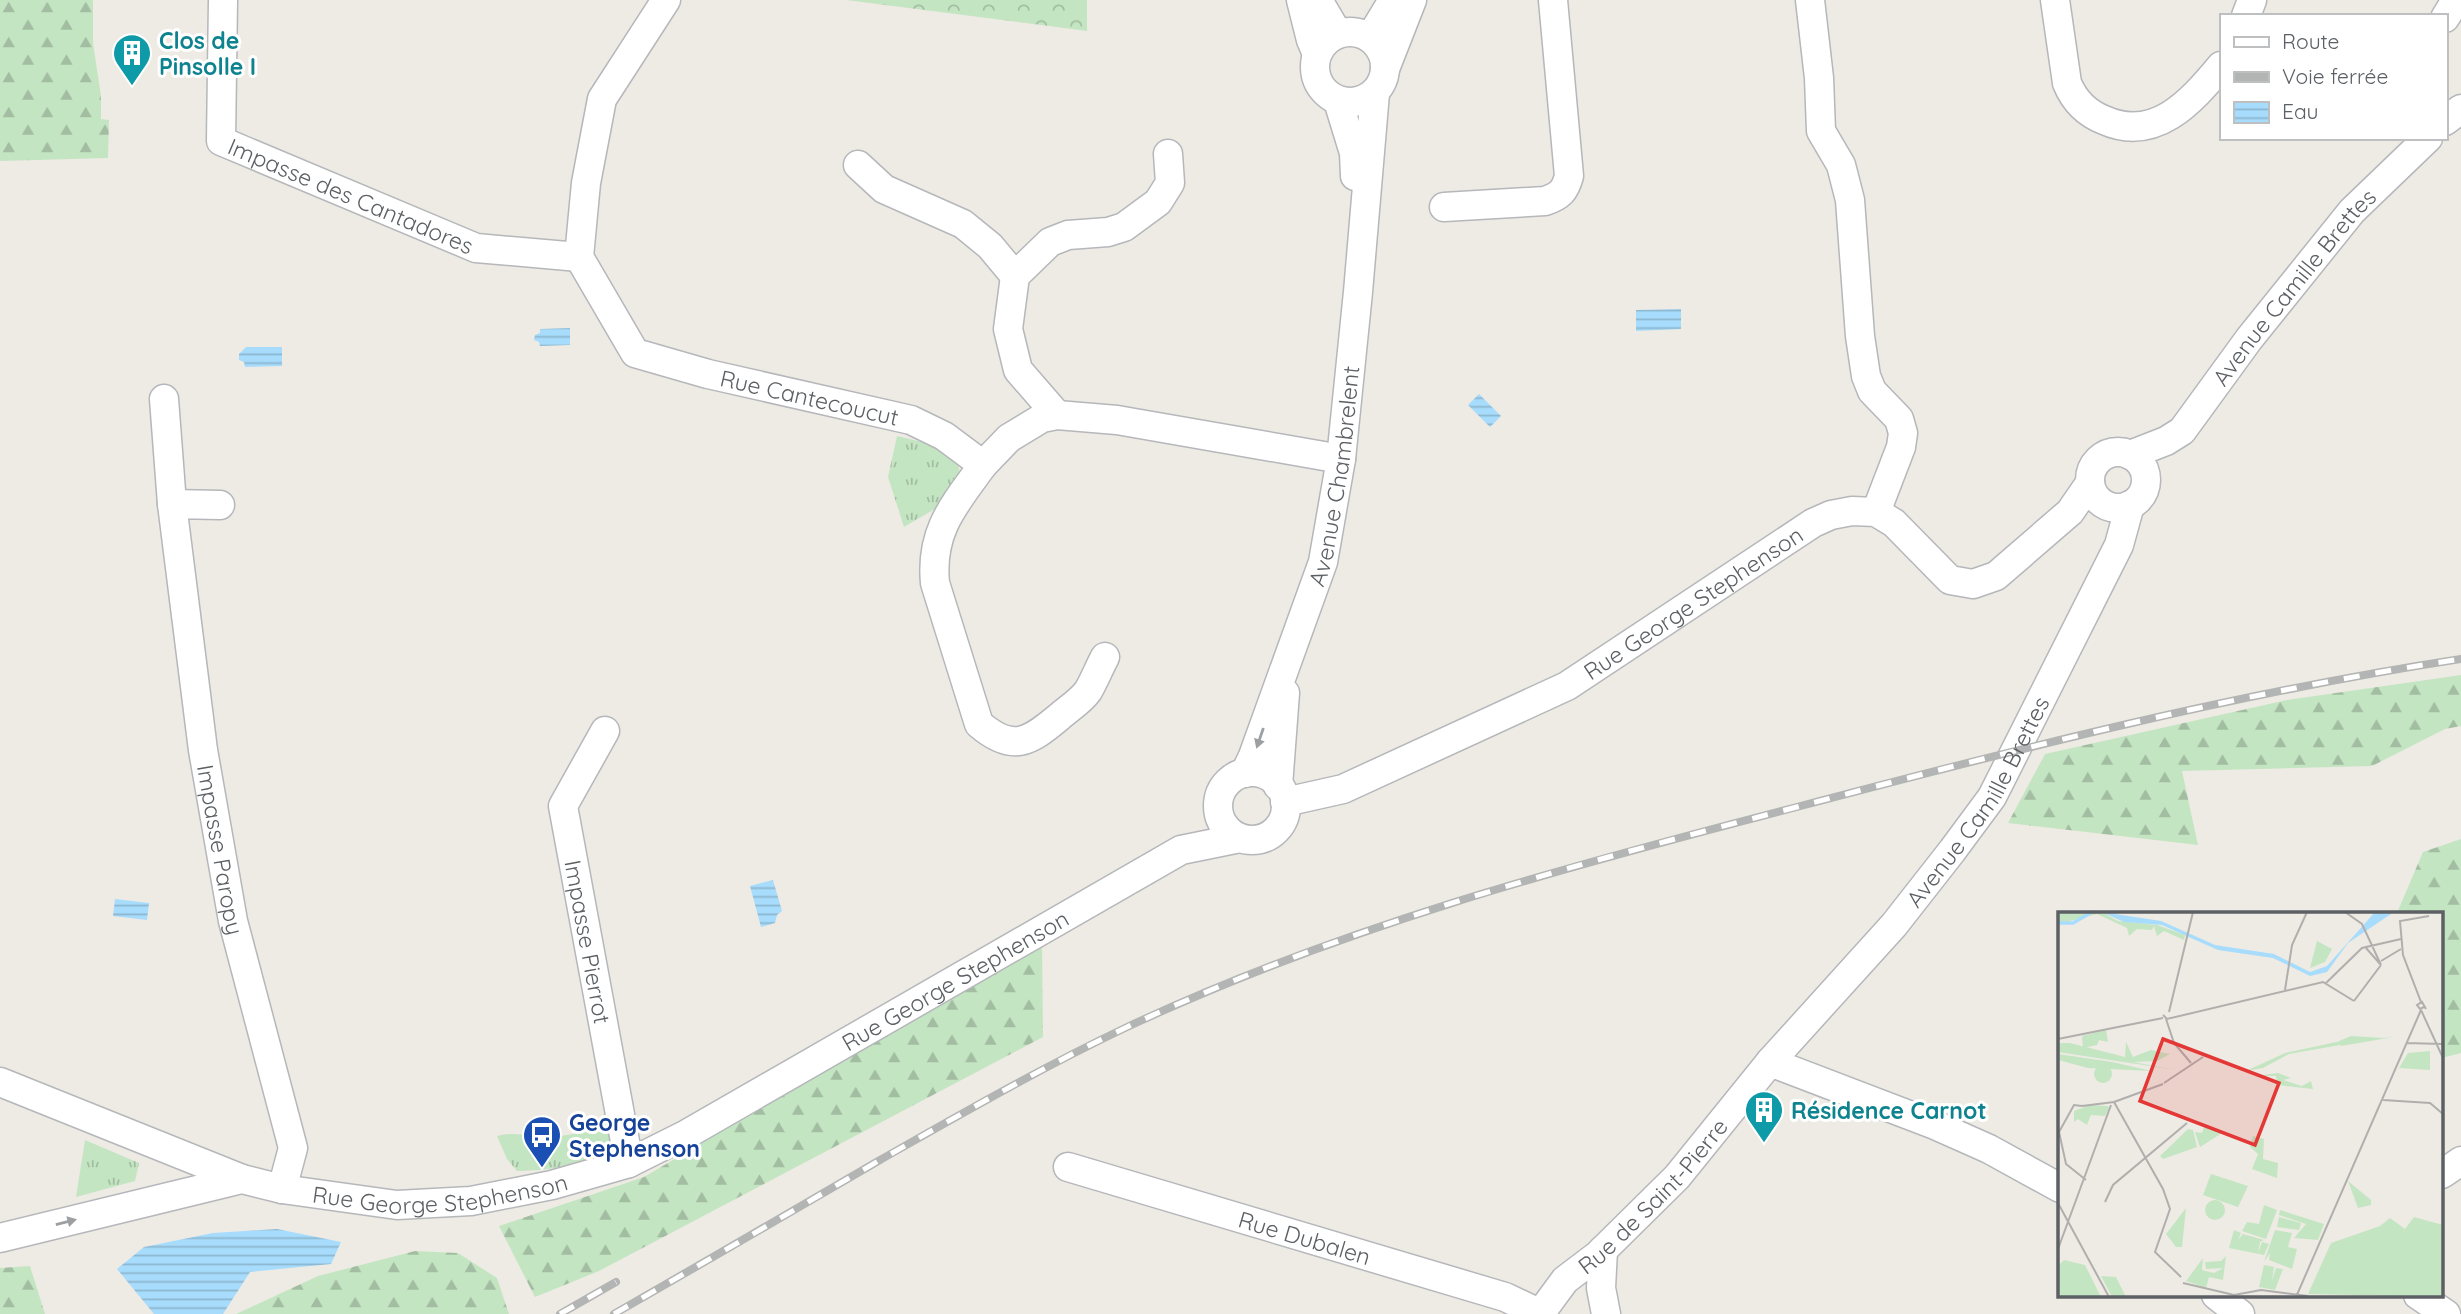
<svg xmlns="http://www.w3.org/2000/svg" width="2461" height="1314" viewBox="0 0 2461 1314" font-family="Quicksand,sans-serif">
  <defs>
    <pattern id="grass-tufts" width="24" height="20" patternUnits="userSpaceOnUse" patternTransform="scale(1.75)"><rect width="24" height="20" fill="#c4e5c2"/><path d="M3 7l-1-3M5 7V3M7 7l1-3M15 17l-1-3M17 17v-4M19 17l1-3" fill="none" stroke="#a2bda1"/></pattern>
    <pattern id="forest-firs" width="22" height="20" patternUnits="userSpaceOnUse" patternTransform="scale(1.75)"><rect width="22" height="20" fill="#c4e5c2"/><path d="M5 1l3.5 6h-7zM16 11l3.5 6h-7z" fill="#a2bda1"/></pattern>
    <pattern id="park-crowns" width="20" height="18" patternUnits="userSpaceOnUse" patternTransform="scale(1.75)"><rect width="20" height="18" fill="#c4e5c2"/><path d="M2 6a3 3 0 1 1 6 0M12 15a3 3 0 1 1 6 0" fill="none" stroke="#a2bda1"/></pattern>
    <pattern id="water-rules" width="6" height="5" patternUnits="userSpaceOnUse" patternTransform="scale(1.75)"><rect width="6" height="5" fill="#a7dcfc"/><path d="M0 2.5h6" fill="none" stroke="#8bb6d0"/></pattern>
  </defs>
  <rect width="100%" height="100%" fill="#eeebe4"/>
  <!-- grass -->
  <g fill="url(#grass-tufts)">
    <path d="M897 436 939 446 957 459 961 478 940 506 904 527 888 477Z"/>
    <path d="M605 1109C609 1119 614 1130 612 1141 605 1166 539 1171 517 1171L507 1159 497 1136C514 1131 532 1137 549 1137 566 1136 584 1132 600 1126Z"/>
    <path d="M85 1140 139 1163 135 1181 76 1197Z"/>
  </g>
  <!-- forest -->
  <g fill="url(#forest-firs)">
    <path d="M0 0H93V43L101 96V119L109 120 108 158 0 161Z"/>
    <path d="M2461 675V726L2445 729 2372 766 2182 771 2198 845 2008 823 2045 754 2287 700Z"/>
    <path d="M2461 839V1053L2442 1058V913H2397L2423 852Z"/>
    <path d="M1042 943 1043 1037 599 1271 535 1297 499 1226 644 1177Z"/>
    <path d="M415 1251 458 1253 497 1278 509 1314H236L318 1276Z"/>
    <path d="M30 1266 45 1314H0V1268Z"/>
  </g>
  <!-- park -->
  <path fill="url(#park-crowns)" d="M846 0H1087V31Z"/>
  <!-- water -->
  <g fill="url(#water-rules)">
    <path d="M1681 309V329L1636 331V310Z"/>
    <path d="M570 328V345L540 346 539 342 534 340 535 335 540 333V329Z"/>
    <path d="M246 347H282V366L245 367 244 362 239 360V354Z"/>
    <path d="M1479 394 1501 416 1490 427 1468 405Z"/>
    <path d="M773 880 782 911 777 915 775 923 761 927 750 886Z"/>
    <path d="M115 899 149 903 147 920 113 916Z"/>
    <path d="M277 1229 341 1242 331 1264 250 1272 223 1314H154L117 1269 144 1247 213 1233Z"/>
  </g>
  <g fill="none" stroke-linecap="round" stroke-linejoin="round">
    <defs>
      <g id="minor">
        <path id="s1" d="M223 0 221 141 476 248 579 257"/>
        <path id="s2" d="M666 0 602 99 586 183 579 257 635 353 708 374 911 420 944 436 983 465 1009 438 1042 418 1057 415 1117 420 1341 459"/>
        <path d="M1301 0 1311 40 1317 54"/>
        <path d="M1318 0 1338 34"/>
        <path d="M1810 0 1819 78 1821 131 1841 165 1850 200 1860 336 1866 376 1872 391 1899 419 1903 433 1901 447 1876 512"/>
        <path d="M2055 0 2067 83C2074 100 2086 113 2104 120 2155 143 2191 102 2221 66"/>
        <path d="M2246 16 2252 0"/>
        <path d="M2445 18 2456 0"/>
        <circle cx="1350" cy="67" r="35"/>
        <path d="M1370 38 1393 0"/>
        <path d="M1385 69 1412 0"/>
        <path d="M1338 101 1354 153 1355 176"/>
        <path d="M2445 121 2461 109"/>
        <path d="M858 165 884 189 963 224 990 246 1015 276"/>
        <path d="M1444 207 1545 201C1560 196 1565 191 1569 176L1553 0"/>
        <path d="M164 399 172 504"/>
        <path d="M1057 415 1018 370 1008 329 1015 276 1050 242 1068 235 1108 232 1124 227 1158 202 1170 183 1168 154"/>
        <circle cx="2118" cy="480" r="28"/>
        <path id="s3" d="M2130 455 2166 441 2182 431 2249 339 2352 211 2428 138"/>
        <path d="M983 465C954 505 930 531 935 583L979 724C1013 753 1029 742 1059 717 1068 709 1081 701 1088 691 1094 681 1099 668 1105 657"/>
        <path id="s4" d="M220 505 172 504 203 750 233 921 293 1148 282 1189"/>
        <path id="s5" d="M605 731 563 806 629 1163"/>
        <circle cx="1252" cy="806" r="34"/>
        <path id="s6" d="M1245 773 1253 756 1323 562 1341 459 1358 292 1375 93"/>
        <path d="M1278 786 1285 693"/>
        <path id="s7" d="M1285 802 1343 789 1567 686 1813 523 1831 515 1852 511 1876 512 1894 523 1950 580 1973 584 1996 576 2070 512 2090 483"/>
        <path d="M1770 1062 1935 1125 1989 1149 2060 1188"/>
        <path d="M0 1082 242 1179"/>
        <path id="s8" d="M1068 1167 1505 1297 1541 1314"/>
        <path d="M2442 1174 2461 1161"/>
        <path id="s9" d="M0 1238 242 1179 282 1189 397 1205 471 1201 552 1185 629 1163 687 1134 1181 850 1240 838"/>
        <path d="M1603 1250 1601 1288 1606 1314"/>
        <path d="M2216 1295 2240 1314"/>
        <path d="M2418 1295 2446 1314"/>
        <path id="s10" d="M1540 1314 1565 1280 1598 1255 1677 1177 1770 1062 1894 925 1952 851 1992 797 2119 545 2130 505"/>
      </g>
    </defs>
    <!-- minor casing -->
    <use href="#minor" stroke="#b5b7bb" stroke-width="31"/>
    <!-- minor -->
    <use href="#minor" stroke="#fff" stroke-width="28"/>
    <defs>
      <g id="rail">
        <path d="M560 1314 616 1282"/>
        <path d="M614 1314C703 1263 791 1212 880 1160 961 1114 1041 1068 1125 1028 1338 928 1565 867 1793 808 2013 750 2236 693 2461 659"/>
      </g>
    </defs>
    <!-- rail casing -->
    <use href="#rail" stroke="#b3b4b4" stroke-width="8"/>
    <!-- rail -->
    <use href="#rail" stroke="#fff" stroke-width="5" stroke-dasharray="16" stroke-linecap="butt"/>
  </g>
  <!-- one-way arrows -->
  <defs><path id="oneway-solid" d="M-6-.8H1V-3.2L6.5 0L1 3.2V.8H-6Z" transform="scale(1.75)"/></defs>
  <g fill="#9da0a2">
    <use href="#oneway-solid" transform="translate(1260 738) rotate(109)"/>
    <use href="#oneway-solid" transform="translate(66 1222) rotate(-14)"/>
  </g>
  <!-- icons -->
  <defs>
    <symbol id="building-pin" viewBox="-11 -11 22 30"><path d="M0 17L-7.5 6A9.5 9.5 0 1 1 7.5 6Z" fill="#0f9aa8" stroke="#fff"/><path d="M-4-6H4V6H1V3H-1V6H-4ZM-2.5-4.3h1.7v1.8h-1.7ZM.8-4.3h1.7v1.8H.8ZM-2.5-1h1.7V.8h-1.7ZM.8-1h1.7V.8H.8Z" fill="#fff"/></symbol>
    <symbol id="bus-pin" viewBox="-11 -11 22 30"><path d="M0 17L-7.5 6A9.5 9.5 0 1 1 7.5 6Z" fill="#1a4fb4" stroke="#fff"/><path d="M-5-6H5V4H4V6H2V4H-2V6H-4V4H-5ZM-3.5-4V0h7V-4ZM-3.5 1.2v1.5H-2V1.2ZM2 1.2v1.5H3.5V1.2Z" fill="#fff"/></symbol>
  </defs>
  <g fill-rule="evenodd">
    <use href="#building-pin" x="110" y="31" width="44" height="60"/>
    <use href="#building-pin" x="1742" y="1088" width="44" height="60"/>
    <use href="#bus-pin" x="520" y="1113" width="44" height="60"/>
  </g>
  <g text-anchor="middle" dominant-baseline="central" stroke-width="6" stroke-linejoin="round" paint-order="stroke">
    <!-- culture labels -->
    <g font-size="23" font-weight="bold" fill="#0d838f" stroke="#fff" text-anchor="start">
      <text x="159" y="40">Clos de<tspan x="159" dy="26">Pinsolle I</tspan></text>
      <text x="1791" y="1110">Résidence Carnot</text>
    </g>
    <!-- street labels -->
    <g font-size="23" fill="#5c6064" stroke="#fff">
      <text stroke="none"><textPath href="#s1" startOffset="282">Impasse des Cantadores</textPath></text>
      <text stroke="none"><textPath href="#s3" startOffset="240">Avenue Camille Brettes</textPath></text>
      <text stroke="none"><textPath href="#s2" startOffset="569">Rue Cantecoucut</textPath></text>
      <text stroke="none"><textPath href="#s6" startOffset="312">Avenue Chambrelent</textPath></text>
      <text stroke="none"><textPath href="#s7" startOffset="457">Rue George Stephenson</textPath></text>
      <text stroke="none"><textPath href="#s10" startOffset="677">Avenue Camille Brettes</textPath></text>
      <text stroke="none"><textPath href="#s4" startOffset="397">Impasse Paropy</textPath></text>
      <text stroke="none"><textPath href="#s5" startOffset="224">Impasse Pierrot</textPath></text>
      <text stroke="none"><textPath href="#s9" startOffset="1017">Rue George Stephenson</textPath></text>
      <text stroke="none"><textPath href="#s9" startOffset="450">Rue George Stephenson</textPath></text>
      <text stroke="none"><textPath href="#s10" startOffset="164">Rue de Saint-Pierre</textPath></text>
      <text stroke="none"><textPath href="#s8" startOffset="247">Rue Dubalen</textPath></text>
    </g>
    <!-- transit labels -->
    <g font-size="23" font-weight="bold" fill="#164399" stroke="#fff" text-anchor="start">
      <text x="569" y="1122">George<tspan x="569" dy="26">Stephenson</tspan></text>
    </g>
  </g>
  <!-- overview -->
  <g transform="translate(2058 912)">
    <rect width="385" height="385" fill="#eeebe4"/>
    <path d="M293 124 326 126 336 125 283 134 281 129ZM206 293 219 298 208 327 184 319 189 310 201 312ZM222 298 266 312 260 328 236 326 248 312 221 303ZM221 305 243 311 241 318 219 315ZM176 318 183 321 180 328 185 322 206 328 202 330 200 341 204 330 211 332 206 343 171 336ZM217 318 234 321 230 335 239 337 234 357 211 348 212 341 206 350ZM168 344 165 368 151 365 148 376 128 369 145 346 144 358 156 361 165 356 148 357 147 350 163 349ZM206 353 216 355 214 369 218 356 225 357 217 378 201 375Z" fill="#c4e5c2"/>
    <path d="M0 0H44L60 9 99 13 127 23 126 28 106 19 99 24 96 14 94 18 79 17 71 24 69 16 39 2 0 12ZM288 128 282 133 231 142 205 156 188 159 227 141ZM68 130 75 145 93 138 112 142 99 149 75 150 118 158 0 140V131H12L67 145ZM0 142 54 150 94 159 30 156 0 148ZM220 161 233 166 225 168 244 174 253 169 255 177 219 173 218 164H197ZM195 224 206 227 205 247 220 251 219 266 194 257 200 242 192 235ZM128 296 124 335H118L108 322ZM356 305 385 313V385L250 382 273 331 322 314 332 306 347 317ZM6 348 27 353 43 385H0V354ZM43 364 58 365 68 385H54Z" fill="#c4e5c2"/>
    <path d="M36 162a9 9 0 1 1 18 0a9 9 0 1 1-18 0Z" fill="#c4e5c2"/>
    <path d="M48 118 50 130 41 128 39 133 25 136 24 124ZM32 193 50 194 51 196 47 204 33 203 29 213 20 207 16 210V199ZM147 212 164 221 142 235 137 220 144 221ZM130 217 135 218 139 235 105 247 102 244ZM290 269 313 288V293L300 296Z" fill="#c4e5c2"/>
    <path d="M259 29 274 37 267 50 252 56ZM372 139V158L341 156 350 141ZM153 262 190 274 180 295 145 283ZM147 298a10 10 0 1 1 20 0a10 10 0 1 1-20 0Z" fill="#c4e5c2"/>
    <path d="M44 0 103 9 157 33 216 42 252 60 269 54 317 0H336L290 31 269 60 252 64 215 46 160 38 104 13 66 10Z" fill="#a7dcfc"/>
    <path fill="none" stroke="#a7dcfc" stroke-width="3.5" d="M0 11H15L34 0"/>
    <path fill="none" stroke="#b0afad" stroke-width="2" d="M181 0H204M287 0 304 12 323 53M308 36 323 53M323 49 343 37M268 71 304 36 343 27M227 78 234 33 249 0M296 89 323 53M363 90 345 43 342 9 371 4M366 95 362 97 359 93 364 90 368 97M363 98 385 146M111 100 135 0M105 103 109 107 265 70 296 89M108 107 116 131 133 151M0 127 105 106M348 131 385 132M106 171 145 145M325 188 372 191 385 202M56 190 105 277 112 297 97 340 123 365M56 190 105 172M24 194 56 190M1 220 8 252 28 268M1 220 16 193 24 194M47 290 55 273 129 211M0 291 51 385M0 337 53 193M125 371 176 383 203 378 250 384M238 385 363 98"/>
    <path fill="#e33835" fill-opacity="0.15" stroke="#e33835" stroke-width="3.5" d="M105 127 221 171 197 233 82 189Z"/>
    <rect width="385" height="385" fill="none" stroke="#5c6064" stroke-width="3.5"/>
  </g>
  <!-- legend -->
  <rect x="2220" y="14" width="228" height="126" fill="#ffffff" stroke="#bebfc1" stroke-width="2"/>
  <rect x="2234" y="37" width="35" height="10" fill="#ffffff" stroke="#bebfc1" stroke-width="2"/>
  <text x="2282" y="49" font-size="21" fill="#5c6064">Route</text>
  <rect x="2234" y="72" width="35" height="10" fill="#b3b4b4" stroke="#bebfc1" stroke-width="2"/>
  <text x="2282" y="84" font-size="21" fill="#5c6064">Voie ferrée</text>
  <rect x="2234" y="102" width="35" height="21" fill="url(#water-rules)" stroke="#bebfc1" stroke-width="2"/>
  <text x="2282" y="119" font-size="21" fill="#5c6064">Eau</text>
</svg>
